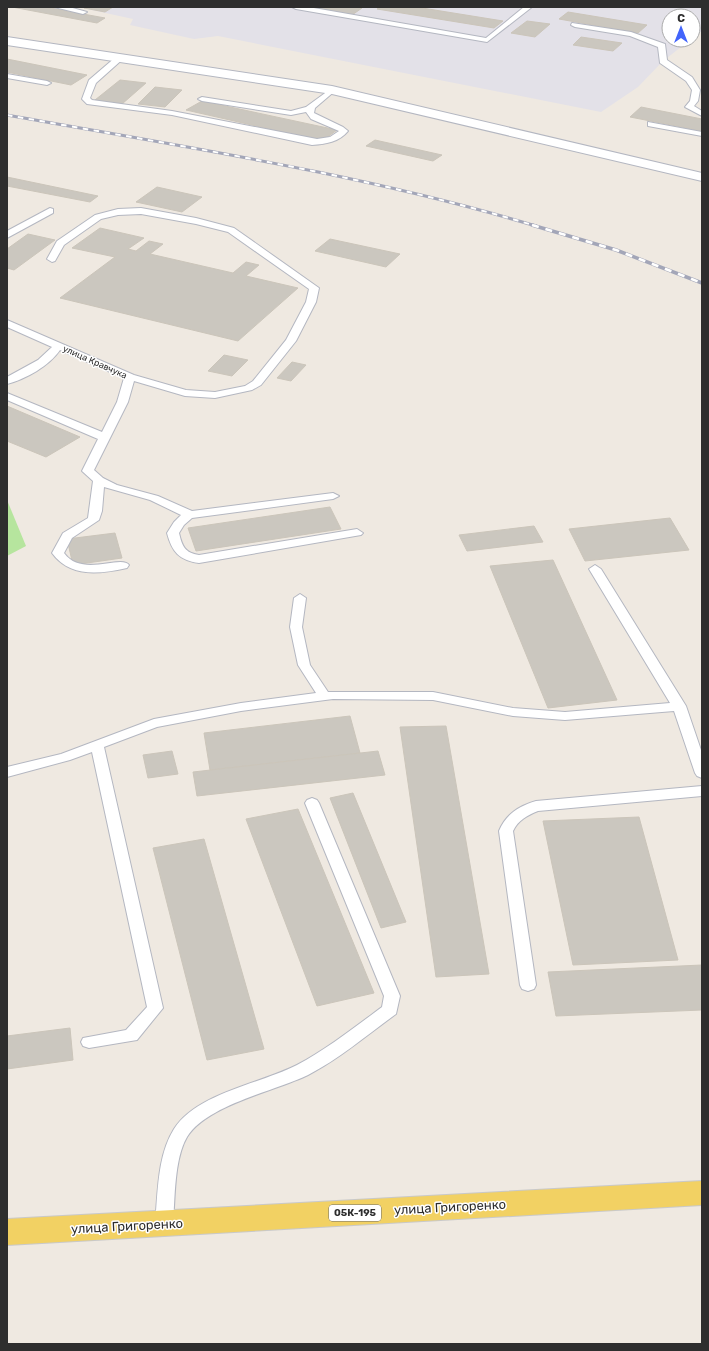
<svg xmlns="http://www.w3.org/2000/svg" width="709" height="1351" viewBox="0 0 709 1351" font-family="Rubik,sans-serif">
  <rect width="100%" height="100%" fill="#efe9e1"/>
  <!-- industrial -->
  <path fill="#e3e1e8" d="M78 7H702V31L693 38V16H669V40H690L663 61 638 87 601 112 218 36 194 39 130 25 133 19Z"/>
  <!-- green -->
  <path fill="#b6e59e" d="M7 500 26 546 7 556Z"/>
  <!-- building -->
  <g fill="#cbc7bf" stroke="#cbc5ba">
    <path d="M12 7H45L105 18 97 23Z"/>
    <path d="M86 7H113L105 12 84 8Z"/>
    <path d="M309 7H354L362 8 352 15Z"/>
    <path d="M380 7H416L503 21 494 28 377 9Z"/>
    <path d="M568 12 647 25 638 33 559 19Z"/>
    <path d="M527 21 550 24 535 37 511 33Z"/>
    <path d="M581 37 622 43 613 51 573 45Z"/>
    <path d="M7 59 87 75 71 85 7 72Z"/>
    <path d="M120 80 146 83 122 104 95 100Z"/>
    <path d="M155 87 182 90 165 107 138 104Z"/>
    <path d="M202 101 337 130 322 141 186 110Z"/>
    <path d="M641 107 702 119V131L630 117Z"/>
    <path d="M375 140 442 155 433 161 366 146Z"/>
    <path d="M7 177 98 196 90 202 7 186Z"/>
    <path d="M157 187 202 197 182 212 136 202Z"/>
    <path d="M100 228 144 238 128 249 136 251 149 241 163 244 150 254 233 273 246 262 259 265 246 276 298 288 238 341 60 298 115 257 72 248Z"/>
    <path d="M28 234 55 240 14 270 7 268V249Z"/>
    <path d="M330 239 400 254 386 267 315 251Z"/>
    <path d="M224 355 248 360 232 376 208 371Z"/>
    <path d="M292 362 306 365 291 381 277 378Z"/>
    <path d="M7 406 80 437 46 457 7 441Z"/>
    <path d="M330 507 341 529 196 551 188 528Z"/>
    <path d="M670 518 689 550 585 561 569 529Z"/>
    <path d="M534 526 543 542 467 551 459 535Z"/>
    <path d="M115 533 122 558 73 565 67 539Z"/>
    <path d="M553 560 617 700 548 708 490 566Z"/>
    <path d="M350 716 360 753 210 770 204 733Z"/>
    <path d="M446 726 489 974 436 977 400 727Z"/>
    <path d="M172 751 178 774 148 778 143 755Z"/>
    <path d="M378 751 385 775 197 796 193 772Z"/>
    <path d="M353 793 406 922 381 928 330 798Z"/>
    <path d="M298 809 374 993 317 1006 246 819Z"/>
    <path d="M639 817 678 960 573 965 543 821Z"/>
    <path d="M204 839 264 1049 207 1060 153 848Z"/>
    <path d="M702 965V1010L556 1016 548 972Z"/>
    <path d="M70 1028 73 1060 7 1069V1036Z"/>
  </g>
  <g fill="none" stroke-linecap="round" stroke-linejoin="round">
    <defs>
      <g id="lane">
        <path d="M54 7H69L87 12 83 14Z"/>
        <path d="M292 7H308L486 38 524 7H532L487 42 296 9Z"/>
        <path d="M572 23 631 32 665 44 667 60 692 77 700 90 698 101 694 106 702 111V116L685 107 690 101 692 90 686 81 660 63 658 47 630 36 575 27 571 25Z"/>
        <path d="M117 56 124 58 96 83 90 98 92 100 172 111 317 139 330 137 339 131 311 119 306 112 291 115 202 101 198 99 202 97 291 111 306 107 332 88 336 90 315 108 314 113 343 127 348 131C339 142 326 144 312 145L172 115 87 104 82 99 89 80Z"/>
        <path d="M7 74 47 81 51 83 47 85 7 78Z"/>
        <path d="M648 122 702 132V136L648 126Z"/>
        <path d="M50 208 53 209V213L7 238V231Z"/>
        <path d="M141 208 196 218 234 228 319 288 316 302 296 341 261 385 252 390 215 398 185 396 134 381 128 402 94 470 103 478 117 485 158 496 192 511 333 493 339 496 333 499 192 518 184 525 179 533C182 546 185 553 199 555L357 529 363 533 361 535 199 563C179 560 172 552 167 533L174 522 181 515 150 500 104 487 102 511 99 520 72 538 64 553C82 578 121 554 129 565L127 568C100 574 70 578 52 553L63 533 88 518 93 481 82 471 98 439 7 400V393L102 432 117 402 124 378 60 350C49 366 26 379 7 384V377L38 360 52 347 7 327V320L134 375 186 390 215 392 245 386 253 381 286 340 306 302 309 289 228 232 196 224 141 214 118 215 101 219 64 245 55 261 52 262 47 259 57 241 95 215 118 209Z"/>
        <path d="M595 565 601 569 686 706 702 753V778L697 776 695 773 674 711 565 720 513 716 433 700 333 699 241 711 157 727 104 747 163 1008 137 1040 89 1048 83 1046 81 1042 83 1038 126 1030 147 1007 92 752 70 760 7 777V767L61 754 154 719 241 703 316 693 298 665 290 627 294 598 300 594 306 598 302 627 310 665 328 692H433L513 708 565 712 670 703 589 569Z"/>
        <path d="M702 786V796L538 811C528 815 518 820 513 831L536 985 534 989 528 991 522 989 520 985 499 831C506 814 519 806 536 801Z"/>
        <path d="M312 798 317 800 319 803 400 996 396 1014C367 1035 339 1059 308 1075 275 1091 207 1105 187 1137 174 1159 175 1199 173 1224L170 1229 164 1231 158 1229 155 1224C158 1194 157 1156 174 1129 197 1093 260 1084 297 1065 327 1049 355 1027 382 1007L384 996 305 803 307 800Z"/>
      </g>
      <path id="secondary" d="M7 37 332 86 702 173V181L332 94 7 45Z"/>
      <path id="primary" d="M702 1181V1205L7 1245V1219Z"/>
    </defs>
    <!-- lane casing -->
    <use href="#lane" stroke="#b4b7c1" stroke-width="2"/>
    <!-- secondary casing -->
    <use href="#secondary" stroke="#b4b7c1" stroke-width="2"/>
    <!-- primary casing -->
    <use href="#primary" stroke="#c9c9c9" stroke-width="2"/>
    <!-- lane -->
    <use href="#lane" fill="#fff" fill-rule="evenodd"/>
    <!-- secondary -->
    <use href="#secondary" fill="#fff" fill-rule="evenodd"/>
    <!-- primary -->
    <use href="#primary" fill="#f2d163" fill-rule="evenodd"/>
    <defs>
      <path id="rail-far1" d="M7 115C184 147 363 174 536 226"/>
      <path id="rail" d="M532 225 616 250 702 283"/>
    </defs>
    <!-- rail-far1 casing -->
    <use href="#rail-far1" stroke="#a3a6b8" stroke-width="3"/>
    <!-- rail casing -->
    <use href="#rail" stroke="#a3a6b8" stroke-width="3.5"/>
    <!-- rail-far1 -->
    <use href="#rail-far1" stroke="#fff" stroke-width="2" stroke-dasharray="5.5" stroke-linecap="butt"/>
    <!-- rail -->
    <use href="#rail" stroke="#fff" stroke-width="2.5" stroke-dasharray="7" stroke-linecap="butt"/>
  </g>
  <g text-anchor="middle" dominant-baseline="central" stroke-width="3" stroke-linejoin="round" paint-order="stroke">
    <!-- far-street labels -->
    <g font-size="9" fill="#2e2e2e" stroke="#fff">
      <text transform="translate(95 362) rotate(24)">улица Кравчука</text>
    </g>
    <!-- shield labels -->
    <rect fill="#fff" stroke="#6d6d6d" stroke-width="1" x="329" y="1205" width="52" height="16" rx="3"/>
    <g font-size="10" font-weight="bold" fill="#2e2e2e">
      <text x="355" y="1213">05К-195</text>
    </g>
    <!-- near-street labels -->
    <g font-size="13" fill="#2e2e2e" stroke="#fff">
      <text transform="translate(450 1207) rotate(-3)">улица Григоренко</text>
      <text transform="translate(127 1226) rotate(-3)">улица Григоренко</text>
    </g>
  </g>
  <!-- border -->
  <rect width="709" height="1351" fill="none" stroke="#2e2e2e" stroke-width="16"/>
  <!-- north arrow -->
  <g transform="translate(681 28)"><circle r="19" fill="#ffffff" stroke="#ababab"/>
  <path d="M0-3L7 15L0 10L-7 15Z" fill="#4264fb"/>
  <text y="-6" font-size="11" font-weight="bold" text-anchor="middle" fill="#2e2e2e">С</text>
  </g>
</svg>
